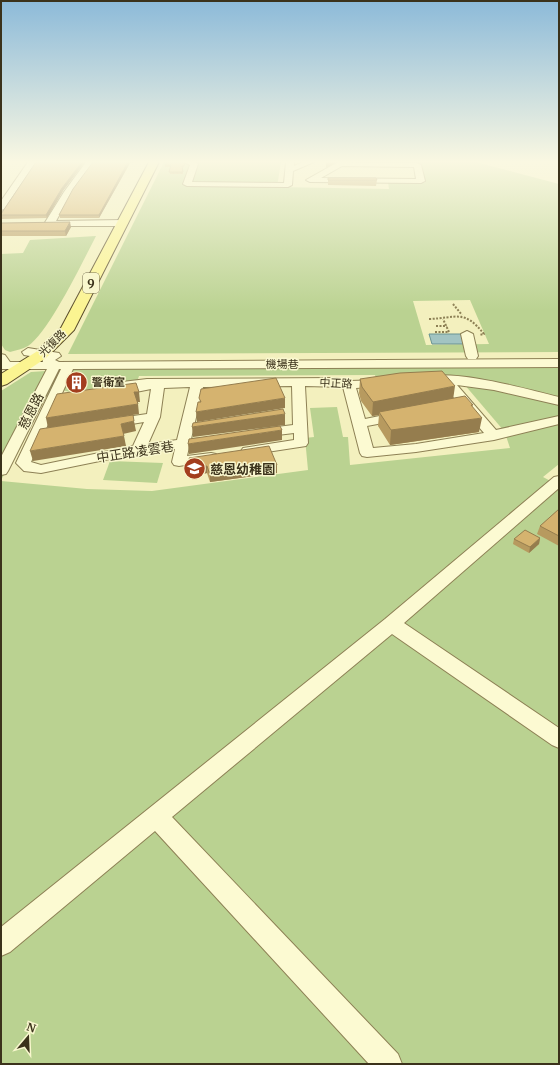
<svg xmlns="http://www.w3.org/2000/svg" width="560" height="1065" viewBox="0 0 560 1065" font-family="Merriweather,'Noto Sans TC',serif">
  <rect width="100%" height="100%" fill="#f3f0be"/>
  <!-- green -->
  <g fill="#bad291" fill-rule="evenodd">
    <path d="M164 162H281L277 187 389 189 388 182 425 183 420 162H476L559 184V352L68 354ZM470 300 489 344 426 345 413 301Z"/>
    <path d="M96 236C83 261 49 332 28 346 23 349 16 350 10 352L5 350 1 344V254L23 253 30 240Z"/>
    <path d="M559 366V399L481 382 377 381 375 375 139 376 137 382 70 392 62 390 64 385H83L86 376H69L73 368Z"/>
    <path d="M61 370 5 473 1 480V391L31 372Z"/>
    <path d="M464 384 559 404V417L504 431Z"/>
    <path d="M337 407 343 437H348L350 465 510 448 506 436 559 423V464L543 477 558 485 559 484V1064H1V481L87 489 152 491 308 470 305 438 314 437 310 408Z"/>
    <path d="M110 461 163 463 157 483 103 480Z"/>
  </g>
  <!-- water -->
  <path fill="#a2c4c2" stroke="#689392" d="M429 334H461L464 344H432Z"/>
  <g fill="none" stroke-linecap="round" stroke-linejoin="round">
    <defs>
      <g id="minor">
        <path d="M28 162H36L4 209 1 210V201Z"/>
        <path d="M86 162H94L72 192 56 221 123 220 128 223 123 226H46L44 224 64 192Z"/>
        <path d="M184 162H195L198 164 192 182 284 183 286 162H294V166L303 162H314L293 171 292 185 288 187 187 186 183 184 190 165Z"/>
        <path d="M338 162 417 163 421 165 425 181 421 183 310 182 306 180ZM342 166 414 167 416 179 321 178Z"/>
        <path d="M467 331 473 334 478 356 476 359H468L466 356 461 334Z"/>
        <path d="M28 348 59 353 61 356 55 360 59 362 559 359V367L73 369 31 462 41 465 133 446 144 422 113 427 108 426 106 423 108 420 113 419 147 414 151 389 116 396 111 395 110 392 111 390 108 387 114 383 147 379 336 378 349 381 384 380 386 383 384 386 356 388 365 419 399 412 404 413 406 416 404 419 367 426 373 448 416 444 484 433 442 384 424 383 422 380 424 377C457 369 525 389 559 397V405L494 390 457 385 496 430 559 416V424L494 440 416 452 367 457 362 456 360 453 343 387 305 386 308 443 306 446 248 455 243 454 241 451 243 448 294 440V433L261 437 256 436 254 433 256 430 261 429 293 425 292 386 203 387 191 439 214 438 216 441 214 444 189 447 187 456 211 453 216 454 218 457 216 460 179 466 174 465 172 462 175 449 139 453 41 473 24 471 16 463 61 369H59L8 471 6 474 1 475V457L47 369H2L1 354 5 355 10 362H43L42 358 24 355 22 352ZM190 387 177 440 148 444 160 417 164 388Z"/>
        <path d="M559 476V488L404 623 559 728V748L552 745 392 634 172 817 398 1054 402 1064H369L155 831 10 952 1 956V927L385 619 554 477Z"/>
      </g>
      <path id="major" d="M149 162H159L74 330 46 358 7 384 1 386V374L36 352 61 328Z"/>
    </defs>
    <!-- minor casing -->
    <use href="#minor" stroke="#8d8055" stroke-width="2"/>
    <!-- major casing -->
    <use href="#major" stroke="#5a4c2a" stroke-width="2"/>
    <!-- path -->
    <g stroke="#8d8055" stroke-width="2" stroke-dasharray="2 1.5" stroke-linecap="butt">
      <path d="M453 304 462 315"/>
      <path d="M429 319C457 318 464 309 484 334L479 335"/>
      <path d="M436 326H447"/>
      <path d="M435 332H449L443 319"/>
    </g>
    <!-- minor -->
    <use href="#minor" fill="#fcfad2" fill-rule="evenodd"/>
    <!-- major -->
    <use href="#major" fill="#fbf491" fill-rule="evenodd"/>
  </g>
  <!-- wall -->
  <g fill="#b79a5f">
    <path d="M93 162H134L133 163H130L99 218H60L59 215Z"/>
    <path d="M185 162 184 167H182L183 174H170V167H165V165Z"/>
    <path d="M328 178 377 180 376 186 328 185Z"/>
    <path d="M63 191 47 218 1 219V214Z"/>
    <path d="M1 224 71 227 66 236H1Z"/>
    <path d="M360 379 453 398 473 405 472 406 479 432 390 445 378 426 379 415 372 416 361 401 359 393Z"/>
    <path d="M189 458 277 473 210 482 207 473 194 476 190 466Z"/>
    <path d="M559 509V546L537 534 540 526Z"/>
    <path d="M540 538 539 544 529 553 513 544 514 539Z"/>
  </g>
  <!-- shaded-wall -->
  <g fill="#957d4e">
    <path d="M82 162H85L63 191 47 218 46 215 62 188Z"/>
    <path d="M128 162H130V163L99 218V215Z"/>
    <path d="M326 162H337L326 168Z"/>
    <path d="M70 222 71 227 66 236 65 231Z"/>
    <path d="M455 386 453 400 379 412V415L372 416 373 402Z"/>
    <path d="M134 392H139L140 402H136Z"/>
    <path d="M285 398V408L197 422 196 412Z"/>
    <path d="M138 404 139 414 48 428 46 418Z"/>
    <path d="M285 414V425L193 437 192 427Z"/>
    <path d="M482 418 479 432 390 445 391 430Z"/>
    <path d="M134 421 136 431 123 434 121 424Z"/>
    <path d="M282 430V440L189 454 188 444Z"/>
    <path d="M124 436 126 446 33 461 30 451Z"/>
    <path d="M277 465V473L210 482V475Z"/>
    <path d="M207 466V473L194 476 193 468Z"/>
    <path d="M540 538 539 544 529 553 530 547Z"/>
  </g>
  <!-- building -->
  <g fill="#d5b36f" stroke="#957d4e">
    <path d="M36 162H82L62 188 46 215H1V214Z"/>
    <path d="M93 162H128L99 215H59L73 189Z"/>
    <path d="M169 162H185L184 166H182L183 172H169L171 165H165Z"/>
    <path d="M328 178H376L377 180H328Z"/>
    <path d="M70 222 65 231H1V224L2 223Z"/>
    <path d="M442 371 455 386 373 402 362 387 360 379 400 373Z"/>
    <path d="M276 378 285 398 196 412 198 402H201L199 398 201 389Z"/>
    <path d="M136 383 139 392H134L138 404 46 418 57 394Z"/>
    <path d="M465 396 473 405H471L482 418 391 430 379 412Z"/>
    <path d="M283 409 285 414 192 427 193 423Z"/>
    <path d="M133 415 134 421 121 424 124 436 30 451 40 429Z"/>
    <path d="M280 426 282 430 188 444 189 439Z"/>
    <path d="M269 446 277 465 210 475 207 466 193 468 189 458Z"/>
    <path d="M559 509V536L540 526Z"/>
    <path d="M525 530 540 538 530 547 514 539Z"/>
  </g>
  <!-- sky -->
  <linearGradient id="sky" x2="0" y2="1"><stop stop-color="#8cbad9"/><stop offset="0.52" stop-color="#faf8e2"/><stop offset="1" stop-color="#faf8e2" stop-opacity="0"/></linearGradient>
  <rect width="560" height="311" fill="url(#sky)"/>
  <!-- icons -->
  <defs>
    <symbol id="building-disc" viewBox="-11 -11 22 22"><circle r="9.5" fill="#a33e1e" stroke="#f9f7ce"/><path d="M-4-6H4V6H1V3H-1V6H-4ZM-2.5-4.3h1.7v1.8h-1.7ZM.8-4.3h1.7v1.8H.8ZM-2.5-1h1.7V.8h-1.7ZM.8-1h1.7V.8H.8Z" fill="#fff"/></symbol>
    <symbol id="school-disc" viewBox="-11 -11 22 22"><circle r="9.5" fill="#a33e1e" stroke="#f9f7ce"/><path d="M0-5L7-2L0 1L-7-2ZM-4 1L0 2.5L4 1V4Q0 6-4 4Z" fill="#fff"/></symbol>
  </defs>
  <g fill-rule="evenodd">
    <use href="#building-disc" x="64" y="370" width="25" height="25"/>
    <use href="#school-disc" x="182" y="456" width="25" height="25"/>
  </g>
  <g text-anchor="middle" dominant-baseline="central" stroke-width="3" stroke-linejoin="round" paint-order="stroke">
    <!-- far-street labels -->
    <g font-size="11" fill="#3b321b" stroke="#f9f7ce">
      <text transform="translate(52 343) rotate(-45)">光復路</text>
      <text x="282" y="364">機場巷</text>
      <text transform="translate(336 383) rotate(3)">中正路</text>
    </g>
    <!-- far-poi labels -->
    <g font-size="11" font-weight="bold" fill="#3b321b" stroke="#f9f7ce" text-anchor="start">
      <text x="92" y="382">警衛室</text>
    </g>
    <!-- shield labels -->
    <rect fill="#f9f7ce" stroke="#746d51" stroke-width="1" x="83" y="273" width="16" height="20" rx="3"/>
    <g font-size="12" font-weight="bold" fill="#3b321b">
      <text x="91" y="283">9</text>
    </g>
    <!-- street labels -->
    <g font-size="13" fill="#3b321b" stroke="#f9f7ce">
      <text transform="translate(31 411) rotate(-63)">慈恩路</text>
      <text transform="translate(135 452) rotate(-9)">中正路凌雲巷</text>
    </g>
    <!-- poi labels -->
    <g font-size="13" font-weight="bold" fill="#3b321b" stroke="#f9f7ce" text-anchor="start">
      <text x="210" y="469">慈恩幼稚園</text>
    </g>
  </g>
  <!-- border -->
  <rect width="560" height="1065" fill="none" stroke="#3b321b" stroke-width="4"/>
  <!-- north arrow -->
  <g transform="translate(28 1037) rotate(19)" stroke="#f9f7ce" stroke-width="3" paint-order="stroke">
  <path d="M0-3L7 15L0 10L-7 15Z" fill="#3b321b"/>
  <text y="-6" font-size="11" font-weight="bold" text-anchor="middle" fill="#3b321b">N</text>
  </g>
</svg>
